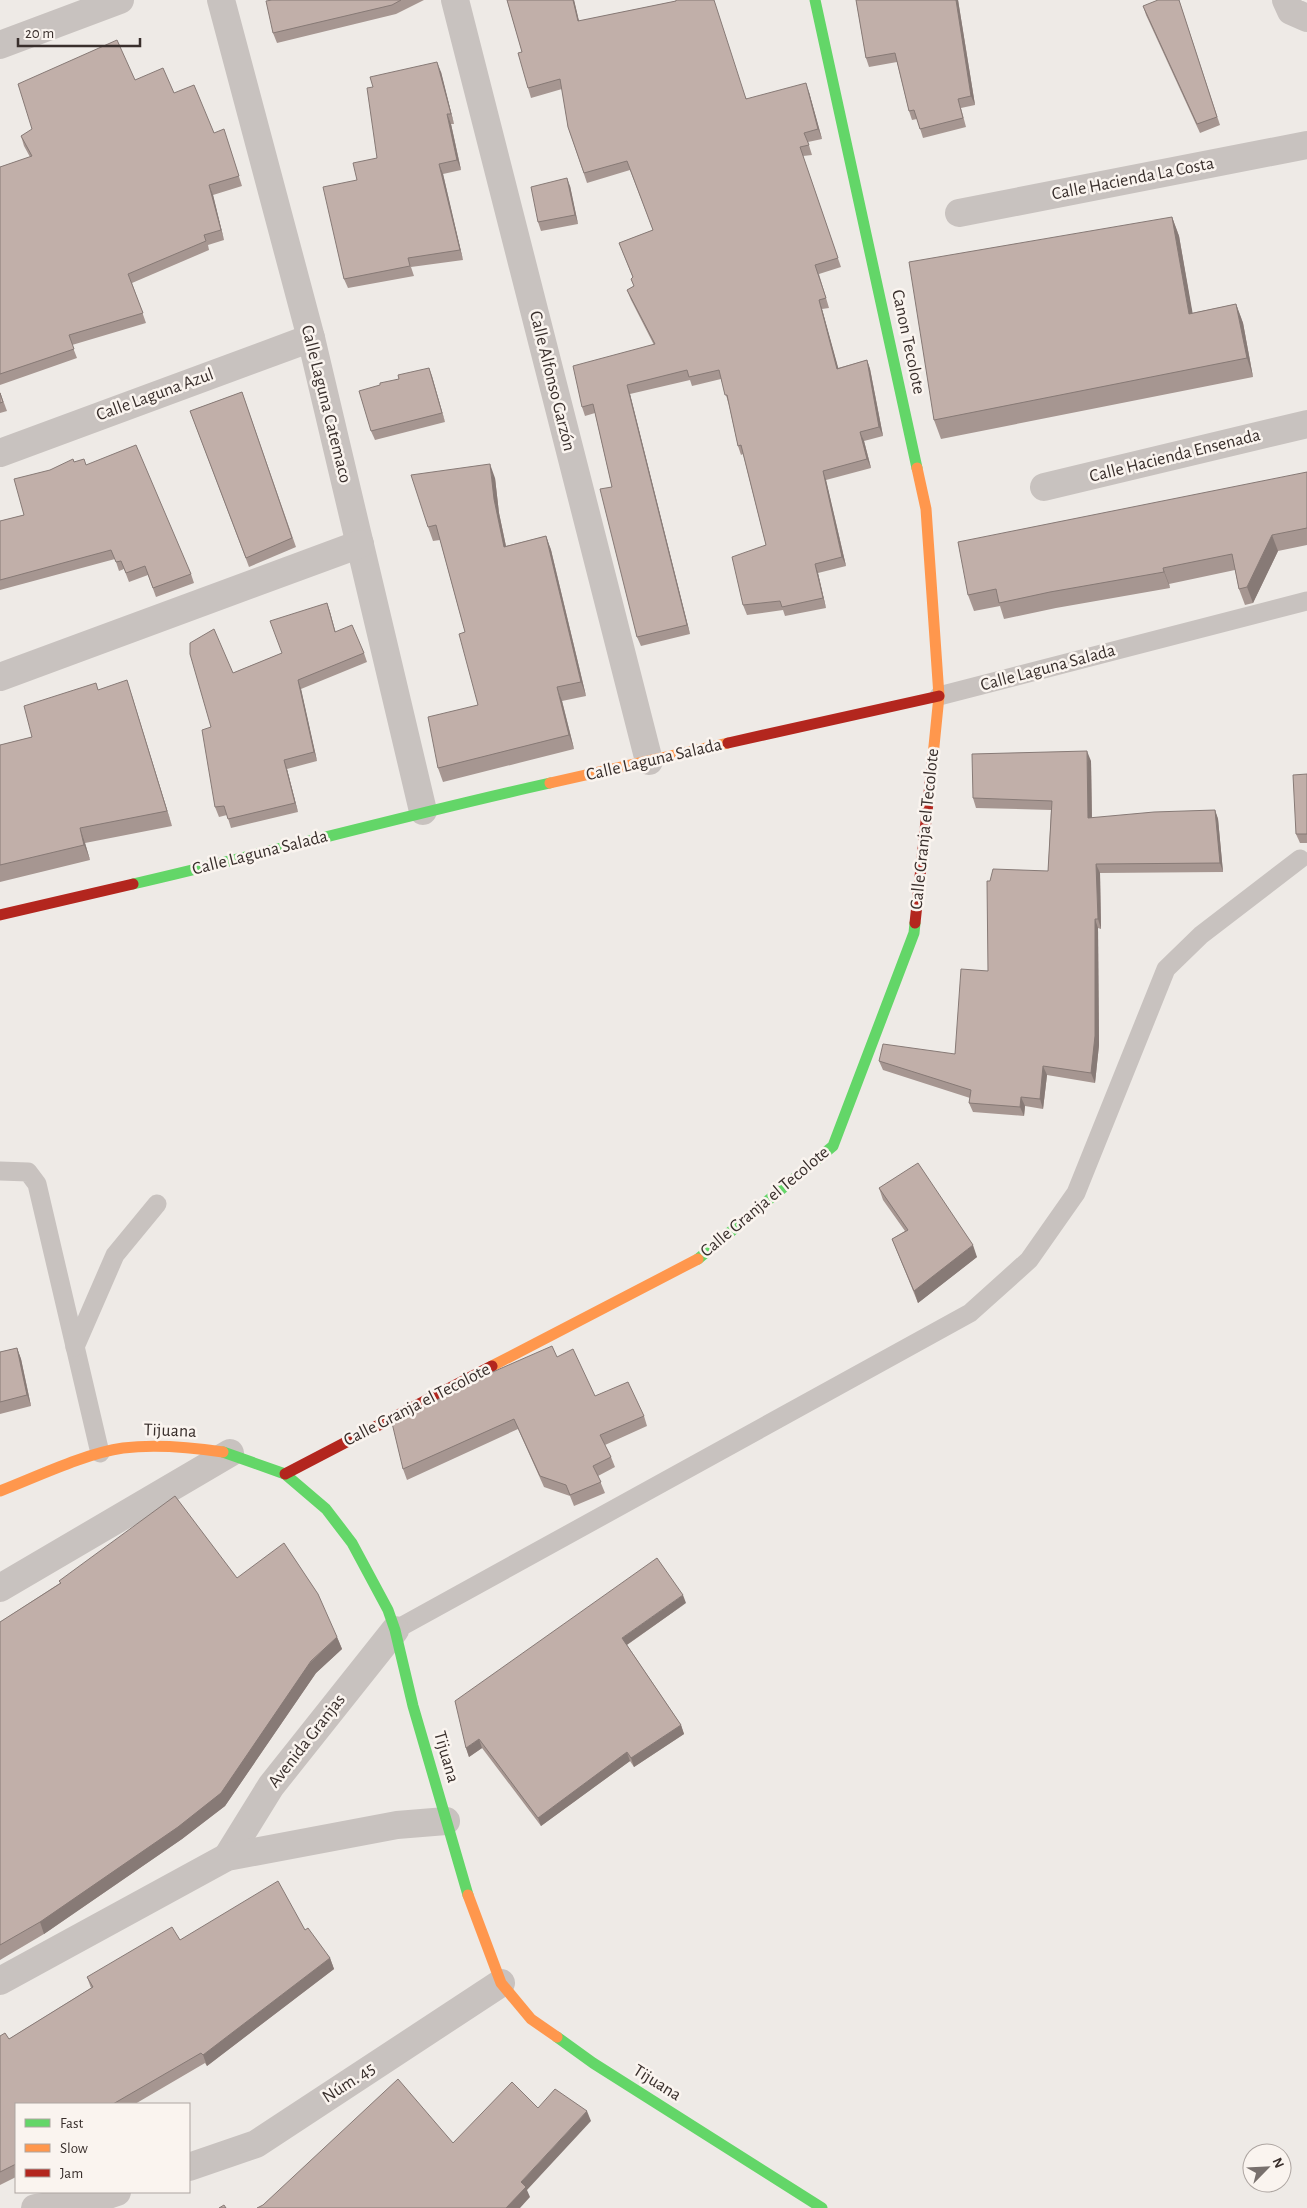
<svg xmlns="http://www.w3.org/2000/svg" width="1307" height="2208" viewBox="0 0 1307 2208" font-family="'Alegreya Sans',sans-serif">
  <rect width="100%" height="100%" fill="#eeeae6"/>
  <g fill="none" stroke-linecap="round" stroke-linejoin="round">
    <!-- lane -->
    <g stroke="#c8c2bf" stroke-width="19">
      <path d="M939 696 1307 601"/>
      <path d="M0 1171 28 1172 37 1184 100 1453"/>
      <path d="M75 1347 115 1255 157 1204"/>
      <path d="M395 1630 970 1313 1029 1260 1076 1193 1166 969 1201 935 1300 859"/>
    </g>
    <!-- street -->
    <g stroke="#c8c2bf" stroke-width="28">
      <path d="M221 0 311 338 423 811"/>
      <path d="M455 0 649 761"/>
      <path d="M1286 0 1291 11 1307 18"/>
      <path d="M0 45 120 0"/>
      <path d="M959 213 1307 145"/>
      <path d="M0 453 311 338"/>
      <path d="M1044 487 1307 424"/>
      <path d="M0 677 360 544"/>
      <path d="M0 1588 230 1453"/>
      <path d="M227 1857 271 1786 395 1630"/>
      <path d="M0 1981 227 1857 397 1825 446 1821"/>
      <path d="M189 2167 256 2144 501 1983"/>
      <path d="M35 2208 93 2200 117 2192"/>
    </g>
    <!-- fast -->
    <g stroke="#63d668" stroke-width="11">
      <path d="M815 0 917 468"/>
      <path d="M133 884C272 852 410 814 550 783"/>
      <path d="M698 1259 833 1146 914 933 915 923"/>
      <path d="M223 1452 285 1474 326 1509 352 1543 388 1610 395 1630 413 1706 468 1895"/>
      <path d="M557 2037 593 2063 822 2208"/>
    </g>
    <!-- slow -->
    <g stroke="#ff974d" stroke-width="11">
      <path d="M917 468 926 509 939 696 933 756"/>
      <path d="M550 783 728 743"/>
      <path d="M492 1366 698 1259"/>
      <path d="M0 1491C36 1477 86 1453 123 1448 157 1444 189 1447 223 1452"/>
      <path d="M468 1895 501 1983 531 2019 557 2037"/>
    </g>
    <!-- jam -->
    <g stroke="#b3261e" stroke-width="11">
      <path d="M728 743 939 696"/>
      <path d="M0 915 133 884"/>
      <path d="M915 923 933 756"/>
      <path d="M285 1474 492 1366"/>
    </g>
  </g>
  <!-- wall -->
  <g fill="#a69691">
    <path d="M272 0H424L396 14 277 43 273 33Z"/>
    <path d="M507 0H574L579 21 676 1 747 99 809 92 822 139 808 142 812 155 803 156 841 267 819 274 829 308 822 309 838 368 867 360 870 369 883 436 864 441 871 468 826 480 846 566 818 573 826 608 785 616 783 610 747 615 743 605 766 545 743 454 741 455 738 446 729 405 721 379 692 386 690 380 630 394 690 634 641 646 637 637 612 487 595 413 585 416 582 407 654 345 631 300 627 290 634 286 631 279 633 278 619 243 653 230 630 170 587 183 568 127 562 89 531 98 528 88 522 52Z"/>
    <path d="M856 0H958L975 105 961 108 966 127 923 138 917 119 912 120 909 111 897 62 869 67 866 58Z"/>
    <path d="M1179 0 1220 125 1200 133 1146 15 1143 6Z"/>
    <path d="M441 72 454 124H451L461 170 443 174 463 260 411 267 414 276 348 288 344 279 357 180 377 158Z"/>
    <path d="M135 80 174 93 214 133 227 139 242 186 213 195 224 240 208 245 209 250 132 283 146 323 72 345 77 358 0 385V167L30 157 24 146 21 136Z"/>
    <path d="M570 186 578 224 541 231 538 222Z"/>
    <path d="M1172 217 1179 236 1192 313 1236 304 1243 323 1253 377 941 439 934 420Z"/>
    <path d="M429 368 445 422 375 440 371 431 399 379Z"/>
    <path d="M0 392 7 411 0 413Z"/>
    <path d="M242 392 296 547 249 567 190 411Z"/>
    <path d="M74 462 86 465 191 574 194 583 156 597 148 575 129 582 124 569 119 571 115 559 0 590V521L24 515 50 470Z"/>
    <path d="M1307 472V545L1278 551 1253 603 1245 605 1239 589 1235 570 1169 584 1170 588 1056 608 1004 619 1000 606 974 611 968 595Z"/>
    <path d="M495 478 499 513 506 546 546 536 551 550 586 696 562 701 574 749 443 782 438 768 478 705 465 632 440 540 433 541 428 527Z"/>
    <path d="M327 603 330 612 335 632 364 653 367 662 301 689 317 761 287 769 298 812 231 828 227 815 219 817 215 807 211 727 233 673 282 653Z"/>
    <path d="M99 690 132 696 172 826 85 843 90 860 0 882V745L32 737Z"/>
    <path d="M1091 761 1092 818 1215 810 1218 819 1223 872 1100 873 1101 929 1098 928 1099 1045 1095 1083 1047 1075 1043 1109 1025 1106 1024 1116 973 1112 969 1103 970 1098 883 1070 879 1061 955 1054 988 971 990 881 1048 871 1051 810 976 808 973 798Z"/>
    <path d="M1307 774V843H1300L1296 834Z"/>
    <path d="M879 1188 977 1257 918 1303 892 1239 905 1231 883 1200Z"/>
    <path d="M17 1348 21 1359 31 1406 0 1414V1352Z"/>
    <path d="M557 1357 595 1396 644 1416 647 1426 605 1445 611 1457 615 1467 598 1476 605 1493 574 1506 570 1496 544 1487 518 1429 407 1480 403 1469Z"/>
    <path d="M237 1578 337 1637 342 1649 316 1673 225 1806 182 1839 44 1934 0 1960V1622L60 1583 59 1581Z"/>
    <path d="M686 1603 627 1645 681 1725 684 1734 634 1767 630 1761 541 1826 482 1748 469 1757 466 1748Z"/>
    <path d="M305 1930 330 1958 334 1969 207 2066 205 2063 135 2104H16V2177L0 2185V2036L9 2039 91 1988 87 1977 180 1940Z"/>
  </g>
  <!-- shaded-wall -->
  <g fill="#877a76">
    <path d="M573 0H574L581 30 578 21Z"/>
    <path d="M956 0H958L975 105 971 96Z"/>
    <path d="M437 62 441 72 454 124 451 114Z"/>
    <path d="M806 83 809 92 822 139 818 129Z"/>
    <path d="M447 114 451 124 461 170 457 160Z"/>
    <path d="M439 164 443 174 463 260 460 250Z"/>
    <path d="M567 178 570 186 578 224 575 215Z"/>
    <path d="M209 185 213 195 224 240 221 230Z"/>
    <path d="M1172 217 1179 236 1196 332 1189 314Z"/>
    <path d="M819 300 822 309 841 378 837 369Z"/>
    <path d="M1236 304 1243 323 1253 377 1247 358Z"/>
    <path d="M867 360 870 369 883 436 879 427Z"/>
    <path d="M429 368 432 376 445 422 442 413Z"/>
    <path d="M627 385 630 394 690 634 687 625Z"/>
    <path d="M860 432 864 441 871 468 867 459Z"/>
    <path d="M490 464 495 478 499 513 509 561 504 547 494 499Z"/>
    <path d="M823 471 826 480 846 566 842 557Z"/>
    <path d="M1272 535 1278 551 1253 603 1247 587Z"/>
    <path d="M546 536 551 550 586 696 581 682Z"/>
    <path d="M815 564 818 573 826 608 823 598Z"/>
    <path d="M1163 568 1169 584 1170 588 1164 572Z"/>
    <path d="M327 603 330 612 338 641 335 632Z"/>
    <path d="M127 680 132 696 172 826 167 811Z"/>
    <path d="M298 680 301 689 317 761 314 752Z"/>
    <path d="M557 687 562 701 574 749 569 735Z"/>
    <path d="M1087 751 1091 761 1092 827 1088 818Z"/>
    <path d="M284 760 287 769 298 812 295 803Z"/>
    <path d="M1215 810 1218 819 1223 872 1220 863Z"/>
    <path d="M80 828 85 843 90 860 84 845Z"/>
    <path d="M1096 864 1100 873 1101 929 1098 919Z"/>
    <path d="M1095 919 1098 928 1099 1045 1095 1083 1091 1073Z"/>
    <path d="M1043 1066 1047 1075 1043 1109 1040 1099Z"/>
    <path d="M1021 1097 1025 1106 1024 1116 1020 1107Z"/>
    <path d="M973 1245 977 1257 918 1303 914 1291Z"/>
    <path d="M17 1348 21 1359 31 1406 27 1395Z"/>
    <path d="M683 1595 686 1603 625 1646 622 1638Z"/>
    <path d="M337 1637 342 1649 316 1673 225 1806 182 1839 44 1934 40 1922Z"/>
    <path d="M681 1725 684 1734 634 1767 631 1758Z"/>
    <path d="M479 1739 482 1748 469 1757 466 1748Z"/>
    <path d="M627 1752 630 1761 541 1826 538 1818Z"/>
    <path d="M330 1958 334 1969 207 2066 203 2055Z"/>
    <path d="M587 2111 591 2121 527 2190 530 2197 520 2208H506L521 2182Z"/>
  </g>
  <!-- building -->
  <g fill="#c1afa9" stroke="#877a76">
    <path d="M272 0H401L392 5 273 33 266 1Z"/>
    <path d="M507 0H573L578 21 676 1V0H714L746 99 806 83 818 129 804 133 809 145 800 147 838 258 815 265 826 298 819 300 837 369 867 360 879 427 860 432 867 459 823 471 842 557 815 564 823 598 782 607 780 601 743 605 732 557 766 545 741 445 738 446 727 395H725L719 370 689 377 687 370 627 385 687 625 637 637 600 489 612 487 593 404 582 407 573 366 655 344 627 290 634 286 631 279 633 277 619 243 653 230 627 161 584 173 568 127 560 79 528 88 518 53 522 52Z"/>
    <path d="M856 0H956L971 96 958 99 963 118 920 129 914 110 909 111 895 53 866 58Z"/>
    <path d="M1158 0H1179L1217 117 1197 124 1143 6Z"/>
    <path d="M117 40 135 80 163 68 174 93 194 85 214 133 224 129 239 176 209 185 221 230 204 235 206 241 128 274 143 313 69 335 74 349 0 374V167L32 156 21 136 32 129 18 84Z"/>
    <path d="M437 62 451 114H447L457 160 439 164 460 250 408 258 410 266 344 279 323 187 357 180 353 163 377 158 367 88 373 87 370 77Z"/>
    <path d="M567 178 575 215 538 222 531 187Z"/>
    <path d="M1172 217 1189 314 1236 304 1247 358 934 420 909 262Z"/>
    <path d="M429 368 442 413 371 431 359 391 380 385V383L399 379 398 375Z"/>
    <path d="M242 392 292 538 246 558 190 411Z"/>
    <path d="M0 393 3 402 0 403Z"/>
    <path d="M136 445 191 574 153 588 145 566 126 573 121 561 116 562 111 550 0 580V521L24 515 14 479 50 470 73 459 74 462 84 459 86 465Z"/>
    <path d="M490 464 494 499 504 547 546 536 581 682 557 687 569 735 438 768 428 717 478 705 459 634 465 632 436 525 428 527 411 475Z"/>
    <path d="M1307 472V528L1272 535 1247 587 1239 589 1232 554 1163 568 1164 572 1050 592 999 603 996 589 968 595 958 542Z"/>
    <path d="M327 603 335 632 352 625 364 653 298 680 314 752 284 760 295 803 228 819 224 806 215 807 202 730 211 727 190 654V643L214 629 233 673 282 653 270 621Z"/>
    <path d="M127 680 167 811 80 828 84 845 0 865V745L32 737 24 706 96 683 98 690Z"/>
    <path d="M1087 751 1088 818 1154 812 1215 810 1220 863 1096 864 1098 919H1095V1036L1091 1073 1043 1066 1040 1099 1021 1097 1020 1107 969 1103 971 1090 879 1061 883 1044 955 1054 961 969 988 971 987 881H990L993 869 1048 871 1052 801 973 798 972 754Z"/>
    <path d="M1307 774V834H1296L1293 775Z"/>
    <path d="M918 1163 973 1245 914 1291 892 1239 908 1230 879 1188Z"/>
    <path d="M552 1346 557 1357 573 1349 595 1396 628 1382 644 1416 600 1435 611 1457 593 1466 601 1482 570 1495 566 1485 540 1476 514 1419 403 1469 392 1423 479 1378Z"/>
    <path d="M17 1348 27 1395 0 1402V1352Z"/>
    <path d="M175 1496 237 1578 284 1543 318 1594 337 1637 311 1661 221 1793 178 1827 40 1922 0 1945V1622L61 1583 59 1581Z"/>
    <path d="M657 1558 683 1595 622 1638 681 1725 631 1758 627 1752 538 1818 479 1739 466 1748 455 1701Z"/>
    <path d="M278 1881 305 1930 308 1928 330 1958 203 2055 201 2053 113 2104H16V2164L0 2172V2036L5 2033 9 2039 93 1987 87 1977 172 1927 180 1940Z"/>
    <path d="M398 2079 453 2143 512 2082 538 2108 555 2089 587 2111 521 2182 526 2187 506 2208H257L263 2205Z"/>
    <path d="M224 2205 226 2208H219Z"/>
  </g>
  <g text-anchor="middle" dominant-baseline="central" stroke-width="5" stroke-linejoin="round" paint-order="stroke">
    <!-- street labels -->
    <g font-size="18" fill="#392f2c" stroke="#faf4ef">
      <text transform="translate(1133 179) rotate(-11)">Calle Hacienda La Costa</text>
      <text transform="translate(908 342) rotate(78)">Canon Tecolote</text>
      <text transform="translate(552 381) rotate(76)">Calle Alfonso Garzón</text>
      <text transform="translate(155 395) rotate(-20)">Calle Laguna Azul</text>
      <text transform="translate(326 404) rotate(76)">Calle Laguna Catemaco</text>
      <text transform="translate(1175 456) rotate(-14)">Calle Hacienda Ensenada</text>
      <text transform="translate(1048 668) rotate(-15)">Calle Laguna Salada</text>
      <text transform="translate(654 760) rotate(-13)">Calle Laguna Salada</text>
      <text transform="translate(925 829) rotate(-84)">Calle Granja el Tecolote</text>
      <text transform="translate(260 853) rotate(-14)">Calle Laguna Salada</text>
      <text transform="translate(765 1202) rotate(-40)">Calle Granja el Tecolote</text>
      <text transform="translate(417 1405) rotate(-27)">Calle Granja el Tecolote</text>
      <text transform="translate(170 1431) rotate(2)">Tijuana</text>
      <text transform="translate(307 1741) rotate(-52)">Avenida Granjas</text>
      <text transform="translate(446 1757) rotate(74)">Tijuana</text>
      <text transform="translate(349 2083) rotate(-33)">Núm. 45</text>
      <text transform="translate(657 2083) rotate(32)">Tijuana</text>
    </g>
  </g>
  <!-- legend -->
  <rect x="15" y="2103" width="175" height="90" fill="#faf4ef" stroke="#ada5a1"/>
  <rect x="25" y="2119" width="25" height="8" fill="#63d668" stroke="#ada5a1"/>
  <text x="60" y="2128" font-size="15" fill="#392f2c">Fast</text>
  <rect x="25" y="2144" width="25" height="8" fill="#ff974d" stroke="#ada5a1"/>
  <text x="60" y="2153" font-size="15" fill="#392f2c">Slow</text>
  <rect x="25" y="2169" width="25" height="8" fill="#b3261e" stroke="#ada5a1"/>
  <text x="60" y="2178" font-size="15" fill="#392f2c">Jam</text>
  <!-- north arrow -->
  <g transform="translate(1267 2168) rotate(66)"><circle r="24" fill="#faf4ef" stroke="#ada5a1"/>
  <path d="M0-4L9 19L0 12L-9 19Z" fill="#78706d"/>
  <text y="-8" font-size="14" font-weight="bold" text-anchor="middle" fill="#392f2c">N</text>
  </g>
  <!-- scale -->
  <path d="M18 38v8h122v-8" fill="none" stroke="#392f2c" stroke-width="2.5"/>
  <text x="25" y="38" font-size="15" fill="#392f2c" stroke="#faf4ef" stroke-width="4" paint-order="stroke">20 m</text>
</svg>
